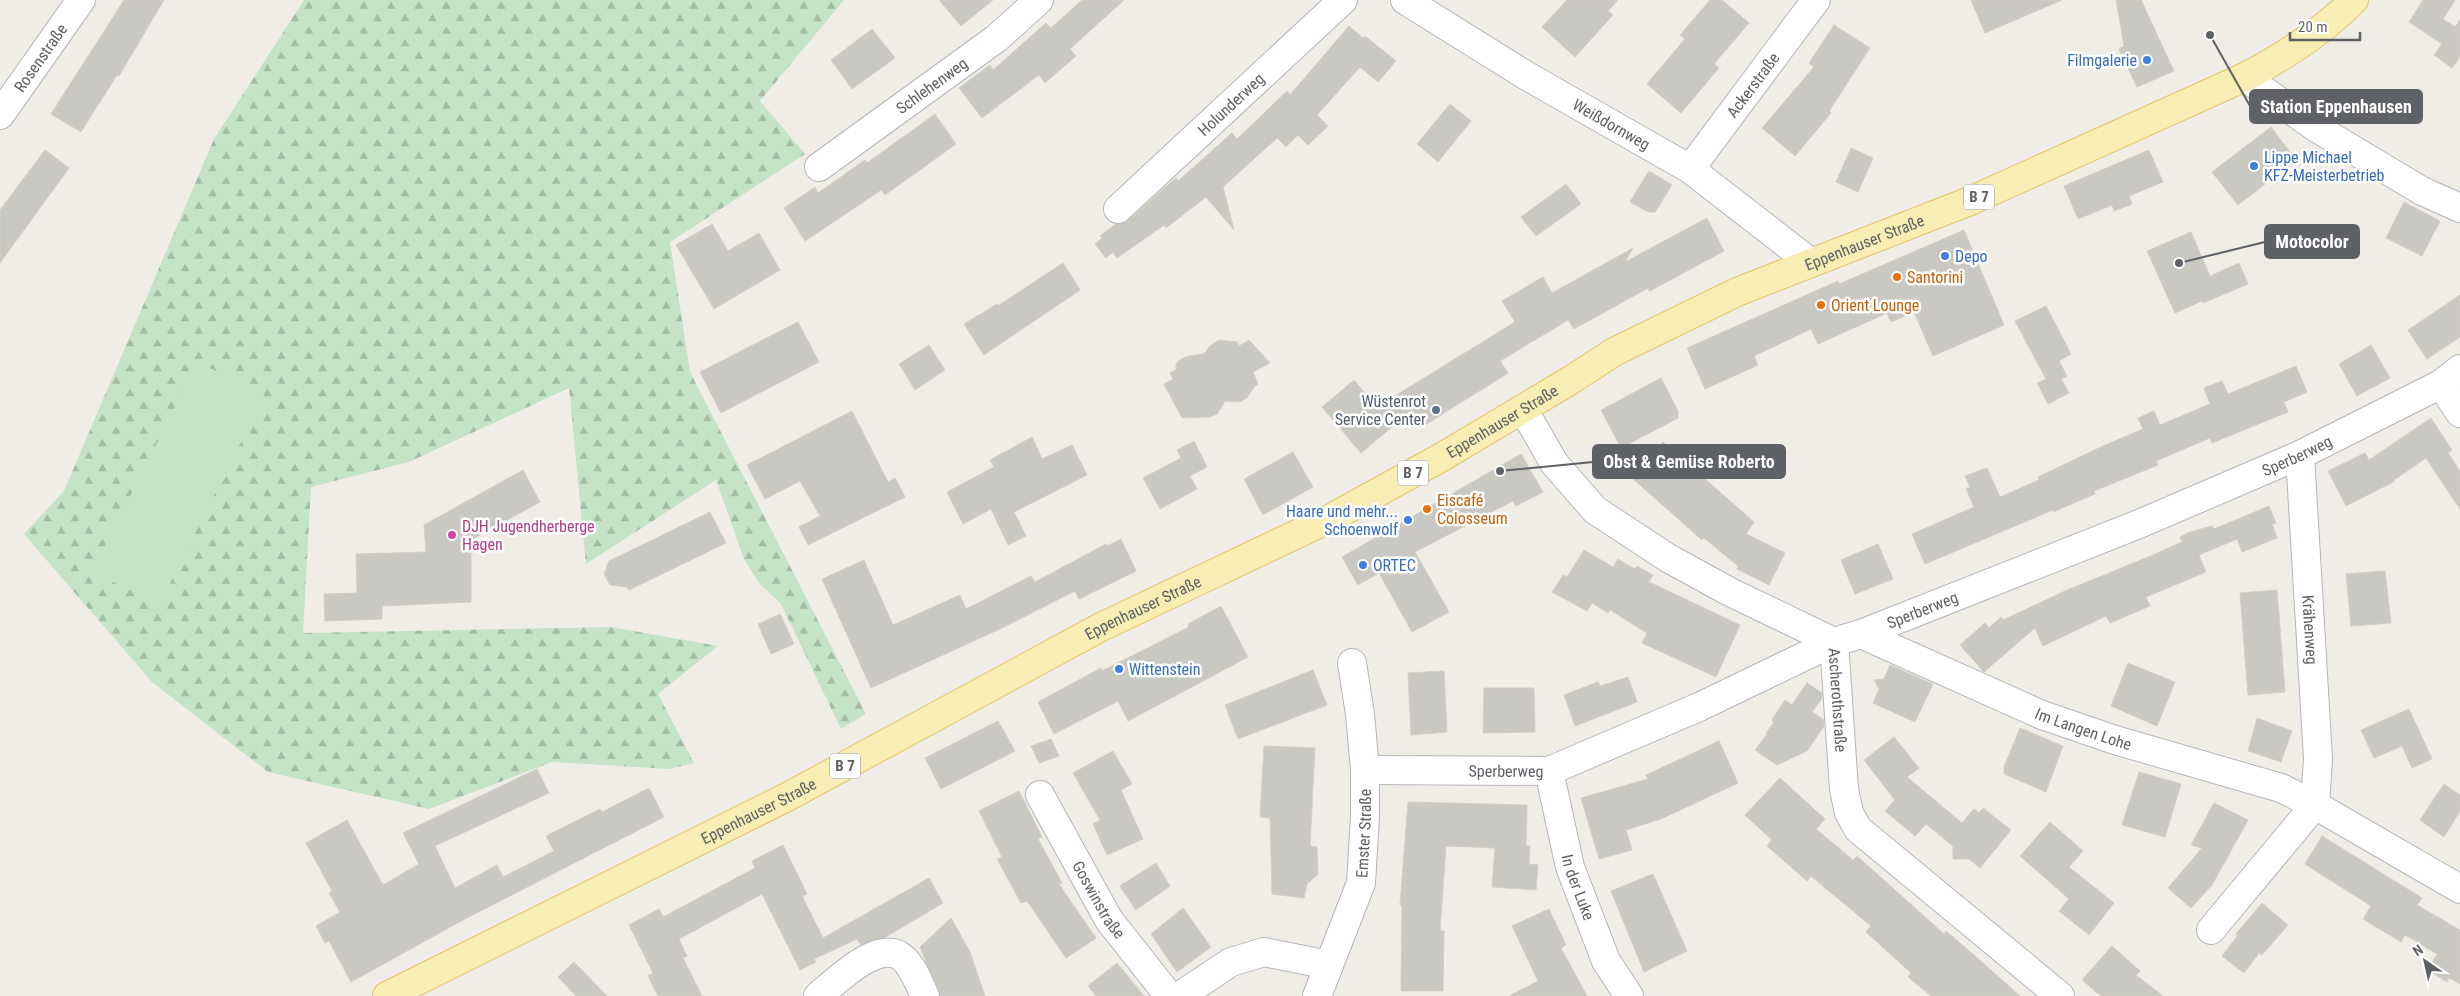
<svg xmlns="http://www.w3.org/2000/svg" width="2460" height="996" viewBox="0 0 2460 996" font-family="'Roboto Condensed',sans-serif">
  <defs>
    <pattern id="forest-firs" width="22" height="20" patternUnits="userSpaceOnUse" patternTransform="scale(1.25)"><rect width="22" height="20" fill="#c5e4c5"/><path d="M5 1l3.5 6h-7zM16 11l3.5 6h-7z" fill="#a3bca4"/></pattern>
  </defs>
  <rect width="100%" height="100%" fill="#efede6"/>
  <!-- forest -->
  <path fill="url(#forest-firs)" d="M304 0H844L760 101 805 154 670 242 690 372 866 714 841 729 781 604 759 583 744 559 716 480 586 564 569 388 409 462 311 487 303 633 611 627 718 646 658 694 694 763 669 769 552 762 429 809 268 772 152 682 24 534 64 491 214 139Z"/>
  <!-- garden -->
  <path fill="#c5e4c5" d="M198 362 264 396 159 605 92 571Z"/>
  <!-- building -->
  <g fill="#cac8c3" stroke="#d3cfc5">
    <path d="M124 0H164L119 76 117 75 81 132 51 114Z"/>
    <path d="M939 0H993L961 26Z"/>
    <path d="M1082 0H1124L1070 49 1076 56 1045 83 1039 75 982 118 959 88 990 65 993 70 1046 23 1051 28Z"/>
    <path d="M1567 0H1618L1608 11 1613 15 1575 57 1542 27Z"/>
    <path d="M1710 0H1722L1749 23 1714 64 1719 68 1681 113 1647 84 1685 39 1680 35Z"/>
    <path d="M1971 0H2062L1985 33Z"/>
    <path d="M2116 0H2141L2174 71 2137 87 2119 49 2124 46Z"/>
    <path d="M2423 0H2455L2443 19 2455 27 2460 20V57L2452 68 2434 55 2442 44 2409 22Z"/>
    <path d="M1834 25 1870 48 1829 111 1831 113 1795 156 1762 128 1814 67 1809 63Z"/>
    <path d="M1349 26 1363 38 1365 36 1396 61 1378 82 1360 67 1317 115 1328 126 1308 145 1298 135 1286 147 1277 138 1223 187 1234 230 1206 197 1166 228 1164 225 1117 258 1113 252 1106 258 1095 244 1102 238 1100 236 1116 224 1129 220 1163 189 1176 178 1178 181 1232 133 1237 139 1287 91 1290 95Z"/>
    <path d="M872 29 895 58 852 89 831 60Z"/>
    <path d="M1450 104 1471 121 1438 162 1417 144Z"/>
    <path d="M935 114 956 144 885 195 881 190 805 241 784 208 815 187 818 193 865 160 867 163Z"/>
    <path d="M2271 127 2296 160 2238 205 2212 172Z"/>
    <path d="M1851 148 1873 158 1858 192 1836 182Z"/>
    <path d="M45 150 69 168 0 263V210Z"/>
    <path d="M2149 150 2163 182 2129 196 2132 204 2114 211 2112 205 2078 219 2064 186Z"/>
    <path d="M1649 171 1672 185 1655 212H1648L1630 202Z"/>
    <path d="M1566 184 1581 204 1536 236 1521 217Z"/>
    <path d="M2404 202 2440 221 2422 256 2386 238Z"/>
    <path d="M1707 218 1724 251 1650 291 1648 288 1574 329 1568 320 1500 361 1508 373 1422 427 1412 410 1361 453 1322 407 1354 380 1377 407 1515 322 1502 301 1543 277 1552 293 1633 248 1625 262Z"/>
    <path d="M712 224 728 251 759 233 780 270 714 309 676 245Z"/>
    <path d="M1964 230 2004 325 1933 356 1914 312 1891 322 1887 313 1818 344 1811 329 1754 356 1758 365 1705 389 1687 348 1838 281 1839 284Z"/>
    <path d="M2191 232 2210 276 2239 263 2248 284 2203 303 2202 301 2175 313 2147 251Z"/>
    <path d="M1063 263 1080 290 984 355 964 324 997 304 998 306Z"/>
    <path d="M2460 295V337L2427 359 2408 330Z"/>
    <path d="M2046 306 2071 354 2059 361 2067 376 2061 379 2069 393 2048 404 2037 383 2046 379 2015 321Z"/>
    <path d="M798 322 819 362 721 413 700 372Z"/>
    <path d="M1219 340 1237 342 1239 346 1249 340 1270 363 1253 372 1258 384 1254 387 1247 398 1239 402 1225 401 1217 414 1209 417 1182 418 1164 384 1173 379 1170 373 1176 370V364L1181 359 1189 356 1204 354 1210 346Z"/>
    <path d="M929 345 945 370 915 390 899 364Z"/>
    <path d="M2371 345 2390 378 2357 396 2339 364Z"/>
    <path d="M2296 366 2307 392 2284 402 2288 412 2212 443 2210 438 2156 461 2158 465 2094 491 2095 494 2053 512V510L1925 564 1912 534 1974 507 1966 489 1970 487 1965 476 1987 468 2000 497 2039 480 2038 477 2103 446 2143 429 2138 418 2154 411 2160 425 2210 404 2204 388 2222 381 2228 394Z"/>
    <path d="M1661 378 1678 411V418L1621 448 1601 410Z"/>
    <path d="M852 411 888 482 895 478 905 497 808 545 799 527 820 516 800 481 765 499 747 465Z"/>
    <path d="M2431 418 2452 450 2448 453 2460 471V509L2426 458 2394 480 2395 481 2346 506 2328 471 2365 453 2369 460Z"/>
    <path d="M1032 437 1042 459 1072 445 1087 475 1014 512 1026 536 1008 545 991 509 963 524 947 492 994 467 990 460Z"/>
    <path d="M1194 441 1207 467 1190 476 1197 489 1160 509 1143 478 1181 458 1177 450Z"/>
    <path d="M1663 442 1754 522 1746 534 1785 553 1769 585 1737 569 1738 566 1704 538 1702 540 1632 478Z"/>
    <path d="M1293 452 1313 487 1263 515 1244 479Z"/>
    <path d="M1521 454 1543 492 1516 506 1513 501 1415 552 1449 612 1412 632 1379 573 1358 585 1342 557Z"/>
    <path d="M523 470 540 502 471 540V602L382 606V619L325 621 324 594 357 593 356 554 426 552 424 525Z"/>
    <path d="M2269 506 2276 523 2272 524 2277 538 2242 552 2237 539 2199 555 2206 572 2146 597 2150 606 2110 623 2106 616 2043 646 2035 628 1984 672 1960 645 1985 623 1989 628 2001 617 2003 620 2065 591 2153 555 2182 542 2180 537 2190 532 2212 526 2214 529Z"/>
    <path d="M710 512 726 543 629 590 627 587 610 585 604 574 609 561Z"/>
    <path d="M1121 539 1136 571 1079 599 1075 591 1002 628 871 688 822 579 864 560 893 625 960 595 966 609 1031 576 1035 582 1106 544 1107 546Z"/>
    <path d="M1878 544 1893 579 1855 594 1841 560Z"/>
    <path d="M1584 550 1613 567 1618 559 1635 569 1637 566 1653 575 1649 582 1740 625 1716 677 1642 643 1647 633 1610 610 1608 613 1592 603 1587 611 1552 592 1563 575 1567 577Z"/>
    <path d="M2385 571 2391 623 2351 626 2346 574Z"/>
    <path d="M2277 590 2285 692 2248 695 2240 593Z"/>
    <path d="M1221 606 1248 657 1128 721 1118 701 1054 734 1038 702 1101 668 1102 671 1189 627 1188 624Z"/>
    <path d="M780 614 794 644 771 654 758 624Z"/>
    <path d="M2128 663 2175 682 2157 726 2111 706Z"/>
    <path d="M1890 665 1933 684 1915 722 1873 703 1879 689 1874 680 1884 679Z"/>
    <path d="M1313 670 1327 705 1238 739 1225 705Z"/>
    <path d="M1444 671 1447 732 1411 735 1408 673Z"/>
    <path d="M1628 677 1637 702 1575 726 1564 695 1598 682 1600 686Z"/>
    <path d="M1807 683 1822 693V698L1812 712 1824 720V726L1807 751 1777 765 1755 750 1767 734 1766 733 1774 722 1772 720 1785 700 1792 705Z"/>
    <path d="M1484 688H1534L1535 732 1483 733Z"/>
    <path d="M2409 709 2432 759 2412 768 2402 746 2374 758 2361 730Z"/>
    <path d="M2257 718 2292 731 2281 762 2248 751Z"/>
    <path d="M998 721 1015 751 941 789 925 758Z"/>
    <path d="M2020 728 2063 746 2046 792 2004 774V767Z"/>
    <path d="M1894 737 1919 768 1907 777 1962 823 1974 809 1979 813 1983 808 2011 830 1980 868 1969 859H1953V846L1926 824 1915 836 1885 811 1895 800 1864 760Z"/>
    <path d="M1051 739 1059 756 1039 763 1031 746Z"/>
    <path d="M1719 741 1738 783 1661 819 1626 830 1632 850 1599 859 1581 798 1648 779 1646 775Z"/>
    <path d="M1264 746 1315 748 1310 846 1317 847 1318 874 1307 884 1304 898 1272 894 1270 818 1260 817Z"/>
    <path d="M1113 751 1132 784 1121 790 1143 839 1107 855 1093 824 1100 820 1073 773Z"/>
    <path d="M537 769 549 793 435 846 455 888 497 865 503 877 554 851 546 836 600 809 602 812 649 788 664 817 463 920 351 982 329 941 325 943 316 926 340 912 329 893 332 891 306 843 347 820 383 885 419 864 403 833Z"/>
    <path d="M2139 772 2181 784 2165 837 2122 825Z"/>
    <path d="M1780 778 1825 819 1816 829 1853 860 1857 856 1944 934 1946 931 1974 955 2020 996H1931L1908 977 1911 973 1866 932 1871 926 1811 876 1807 881 1767 846 1772 840 1745 815Z"/>
    <path d="M2444 784 2460 795V811L2444 837 2420 820Z"/>
    <path d="M1019 791 1042 837 1038 839 1062 883 1059 884 1096 938 1066 958 1027 901 1021 903 997 859 1002 857 979 811Z"/>
    <path d="M1408 802 1527 805 1526 846H1530L1529 864 1538 865 1536 890 1492 887 1495 848 1446 846 1440 931H1444L1443 991H1401L1402 905H1400Z"/>
    <path d="M2214 803 2248 820 2212 885 2191 908 2168 888 2202 848 2191 845Z"/>
    <path d="M2050 822 2083 851 2069 867 2114 903 2089 935 2059 911 2069 899 2020 856Z"/>
    <path d="M2322 836 2422 898 2417 905 2460 930V984L2449 978 2447 982 2428 970 2437 954 2405 935 2401 942 2363 919 2371 906 2305 864Z"/>
    <path d="M783 845 807 894 802 896 823 938 929 878 943 903 884 938 861 945 857 939 814 959 816 962 800 970 762 894 679 939 687 956 683 958 702 996H658L648 976 653 973 629 925 659 909 663 917 755 868 752 861Z"/>
    <path d="M1156 863 1170 886 1136 910 1120 886Z"/>
    <path d="M1653 874 1687 951 1644 972 1611 891Z"/>
    <path d="M2262 903 2288 925 2262 955 2259 953 2244 973 2222 956 2238 935 2236 934Z"/>
    <path d="M1183 908 1211 947 1177 972 1151 934Z"/>
    <path d="M1549 909 1566 945 1561 948 1587 996H1509L1538 981 1512 926Z"/>
    <path d="M951 918 970 952 985 996H940L920 947Z"/>
    <path d="M2112 946 2140 971 2136 975 2163 996H2101L2082 980Z"/>
    <path d="M574 962 607 996H576L558 977Z"/>
    <path d="M1117 963 1144 996H1096L1088 986Z"/>
  </g>
  <g fill="none" stroke-linecap="round" stroke-linejoin="round">
    <defs>
      <g id="street">
        <path id="s1" d="M1405 0 1527 76 1690 169 1810 262"/>
        <path d="M2245 77 2315 127 2422 191 2460 208"/>
        <path id="s2" d="M0 115 81 0"/>
        <path id="s3" d="M819 167 997 38 1039 0"/>
        <path id="s4" d="M1690 169 1816 0"/>
        <path id="s5" d="M1118 209 1343 0"/>
        <path d="M2441 384 2460 413"/>
        <path d="M1523 409 1554 463 1595 510 1668 558 1730 592 1834 642"/>
        <path id="s6" d="M2300 455 2318 759 2315 805"/>
        <path id="s7" d="M1861 634 2042 715 2115 740 2281 788 2315 805 2460 889"/>
        <path id="s8" d="M1834 642 1844 789 1849 813 1858 829 2060 996"/>
        <path id="s9" d="M1365 770 1549 771 1699 707 1834 642 1861 634 2139 524 2300 455 2441 384 2460 369"/>
        <path id="s10" d="M1549 771 1570 867 1606 961 1629 996"/>
        <path id="s11" d="M1040 795 1109 920 1169 996"/>
        <path d="M2211 930 2315 805"/>
        <path d="M818 996C836 982 880 936 904 959 914 969 919 983 925 996"/>
        <path d="M1180 996 1231 962 1264 952 1329 965"/>
      </g>
      <g id="secondary">
        <path id="s12" d="M1317 996 1361 883 1365 817V770L1360 714 1352 663"/>
      </g>
      <g id="primary">
        <path id="s13" d="M387 996 789 796 1101 627 1333 517 1442 457 1571 380 1614 352 1737 292 1970 201 2245 77C2285 56 2322 32 2354 0"/>
      </g>
    </defs>
    <!-- street casing -->
    <use href="#street" stroke="#b3b6ba" stroke-width="30"/>
    <!-- secondary casing -->
    <use href="#secondary" stroke="#b2b5ba" stroke-width="30"/>
    <!-- primary casing -->
    <use href="#primary" stroke="#e6c368" stroke-width="30"/>
    <!-- street -->
    <use href="#street" stroke="#fff" stroke-width="28"/>
    <!-- secondary -->
    <use href="#secondary" stroke="#fff" stroke-width="28"/>
    <!-- primary -->
    <use href="#primary" stroke="#f8edb2" stroke-width="28"/>
  </g>
  <!-- markers -->
  <g fill="#3f7fe0" stroke="#fff" stroke-width="2">
    <circle cx="2147" cy="60" r="5"/>
    <circle cx="2254" cy="166" r="5"/>
    <circle cx="1945" cy="256" r="5"/>
    <circle cx="1408" cy="520" r="5"/>
    <circle cx="1363" cy="565" r="5"/>
    <circle cx="1119" cy="669" r="5"/>
  </g>
  <g fill="#e8710a" stroke="#fff" stroke-width="2">
    <circle cx="1897" cy="277" r="5"/>
    <circle cx="1821" cy="305" r="5"/>
    <circle cx="1427" cy="509" r="5"/>
  </g>
  <circle fill="#5c6f8a" stroke="#fff" stroke-width="2" cx="1436" cy="410" r="5"/>
  <circle fill="#d1479c" stroke="#fff" stroke-width="2" cx="452" cy="535" r="5"/>
  <g text-anchor="middle" dominant-baseline="central" stroke-width="5" stroke-linejoin="round" paint-order="stroke">
    <!-- shield labels -->
    <g fill="#fff" stroke="#8e9093" stroke-width="1">
      <rect x="1964" y="184.5" width="30" height="25" rx="4"/>
      <rect x="1398" y="460.5" width="30" height="25" rx="4"/>
      <rect x="830" y="753.5" width="30" height="25" rx="4"/>
    </g>
    <g font-size="15" font-weight="bold" fill="#5e6165">
      <text x="1979" y="197">B 7</text>
      <text x="1413" y="473">B 7</text>
      <text x="845" y="766">B 7</text>
    </g>
    <!-- street labels -->
    <g font-size="16" fill="#5e6165" stroke="#fff">
      <text stroke="none"><textPath href="#s2" startOffset="70">Rosenstraße</textPath></text>
      <text stroke="none"><textPath href="#s4" startOffset="105">Ackerstraße</textPath></text>
      <text stroke="none"><textPath href="#s3" startOffset="139">Schlehenweg</textPath></text>
      <text stroke="none"><textPath href="#s5" startOffset="154">Holunderweg</textPath></text>
      <text stroke="none"><textPath href="#s1" startOffset="241">Weißdornweg</textPath></text>
      <text stroke="none"><textPath href="#s13" startOffset="1660">Eppenhauser Straße</textPath></text>
      <text stroke="none"><textPath href="#s13" startOffset="1255">Eppenhauser Straße</textPath></text>
      <text stroke="none"><textPath href="#s9" startOffset="996">Sperberweg</textPath></text>
      <text stroke="none"><textPath href="#s13" startOffset="850">Eppenhauser Straße</textPath></text>
      <text stroke="none"><textPath href="#s9" startOffset="591">Sperberweg</textPath></text>
      <text stroke="none"><textPath href="#s6" startOffset="175">Krähenweg</textPath></text>
      <text stroke="none"><textPath href="#s8" startOffset="58">Ascherothstraße</textPath></text>
      <text stroke="none"><textPath href="#s7" startOffset="242">Im Langen Lohe</textPath></text>
      <text stroke="none"><textPath href="#s9" startOffset="141">Sperberweg</textPath></text>
      <text stroke="none"><textPath href="#s13" startOffset="415">Eppenhauser Straße</textPath></text>
      <text stroke="none"><textPath href="#s12" startOffset="171">Emster Straße</textPath></text>
      <text stroke="none"><textPath href="#s10" startOffset="120">In der Luke</textPath></text>
      <text stroke="none"><textPath href="#s11" startOffset="120">Goswinstraße</textPath></text>
    </g>
    <!-- shop labels -->
    <g font-size="16" fill="#366cbe" stroke="#fff" text-anchor="start">
      <text x="2137" y="60" text-anchor="end">Filmgalerie</text>
      <text x="2264" y="157">Lippe Michael<tspan x="2264" dy="18">KFZ-Meisterbetrieb</tspan></text>
      <text x="1955" y="256">Depo</text>
      <text x="1398" y="511" text-anchor="end">Haare und mehr...<tspan x="1398" dy="18">Schoenwolf</tspan></text>
      <text x="1373" y="565">ORTEC</text>
      <text x="1129" y="669">Wittenstein</text>
    </g>
    <!-- food labels -->
    <g font-size="16" fill="#c56008" stroke="#fff" text-anchor="start">
      <text x="1907" y="277">Santorini</text>
      <text x="1831" y="305">Orient Lounge</text>
      <text x="1437" y="500">Eiscafé<tspan x="1437" dy="18">Colosseum</tspan></text>
    </g>
    <!-- service labels -->
    <g font-size="16" fill="#4e5e75" stroke="#fff" text-anchor="end">
      <text x="1426" y="401">Wüstenrot<tspan x="1426" dy="18">Service Center</tspan></text>
    </g>
    <!-- hotel labels -->
    <g font-size="16" fill="#b23c85" stroke="#fff" text-anchor="start">
      <text x="462" y="526">DJH Jugendherberge<tspan x="462" dy="18">Hagen</tspan></text>
    </g>
  </g>
  <!-- callouts -->
  <path fill="none" stroke="#5e6165" stroke-width="2" d="M2210 35L2250 106M2179 263L2265 242M1500 471L1593 462"/>
  <g fill="#5e6165" stroke="#fff" stroke-width="2">
    <circle cx="2210" cy="35" r="5"/>
    <circle cx="2179" cy="263" r="5"/>
    <circle cx="1500" cy="471" r="5"/>
  </g>
  <g fill="#5e6165" stroke="#5e6165" stroke-width="2">
    <rect x="2250" y="90" width="172" height="33" rx="5"/>
    <rect x="2265" y="225" width="94" height="33" rx="5"/>
    <rect x="1593" y="445" width="192" height="33" rx="5"/>
  </g>
  <g font-size="18" text-anchor="middle" font-weight="bold" fill="#fff">
    <text x="2336" y="113">Station Eppenhausen</text>
    <text x="2312" y="248">Motocolor</text>
    <text x="1689" y="468">Obst &amp; Gemüse Roberto</text>
  </g>
  <!-- north arrow -->
  <g transform="translate(2425 961) rotate(326)" stroke="#ffffff" stroke-width="4" paint-order="stroke">
  <path d="M0-4L9 19L0 12L-9 19Z" fill="#5e6165"/>
  <text y="-8" font-size="14" font-weight="bold" text-anchor="middle" fill="#5e6165">N</text>
  </g>
  <!-- scale -->
  <path d="M2290 32v8h70v-8" fill="none" stroke="#5e6165" stroke-width="2.5"/>
  <text x="2298" y="32" font-size="15" fill="#5e6165" stroke="#ffffff" stroke-width="4" paint-order="stroke">20 m</text>
</svg>
